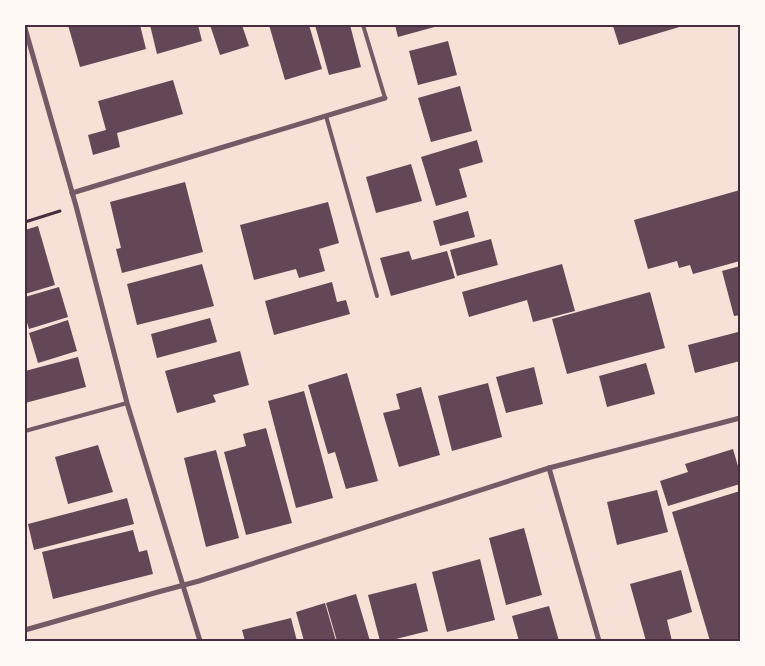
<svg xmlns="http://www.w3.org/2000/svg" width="765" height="666" viewBox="0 0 765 666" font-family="'Roboto Condensed',sans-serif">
  <rect width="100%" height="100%" fill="#f7e1d7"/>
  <!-- building -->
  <g fill="#644757">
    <path d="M68 25H140L146 49 80 67Z"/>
    <path d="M150 25H198L202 41 157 54Z"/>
    <path d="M210 25H242L249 46 220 55Z"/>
    <path d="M269 25H309L322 69 285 80Z"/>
    <path d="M315 25H350L361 67 329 75Z"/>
    <path d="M395 25H438V26L398 37Z"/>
    <path d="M615 25H686L619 45 613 26Z"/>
    <path d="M448 41 457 75 418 85 409 51Z"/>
    <path d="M173 80 183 114 117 133 120 147 93 155 88 135 106 130 98 101Z"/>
    <path d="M460 86 472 131 431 142 418 98Z"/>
    <path d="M477 140 483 162 459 169 467 197 436 206 421 157Z"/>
    <path d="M411 164 422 201 376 213 366 177Z"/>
    <path d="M185 182 203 252 122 273 116 249 121 248 110 202Z"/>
    <path d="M740 190V261L693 274 690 265 679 268 677 261 648 269 634 220Z"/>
    <path d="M328 202 339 243 319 249 325 271 299 278 296 269 254 280 240 225Z"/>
    <path d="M468 211 475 237 440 246 433 221Z"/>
    <path d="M38 226 55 285 25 294V230Z"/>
    <path d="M491 239 498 265 457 276 450 250Z"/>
    <path d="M409 251 412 260 447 251 455 278 391 296 380 258Z"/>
    <path d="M202 264 214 306 137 325 127 284Z"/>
    <path d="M562 264 575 311 533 322 527 300 469 317 462 292Z"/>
    <path d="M740 266V315L734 316 722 271Z"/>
    <path d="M332 282 337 302 346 300 350 314 274 335 265 301Z"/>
    <path d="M59 287 68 317 29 329 25 316V297Z"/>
    <path d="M650 292 665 348 567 374 552 319Z"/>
    <path d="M210 318 217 342 157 358 151 334Z"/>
    <path d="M68 320 77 351 38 363 29 333Z"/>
    <path d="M738 332 740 340V361L695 373 688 345Z"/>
    <path d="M240 351 249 385 213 395 216 402 177 413 165 371Z"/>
    <path d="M78 357 86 387 25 403V371Z"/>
    <path d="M646 363 655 394 607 407 599 376Z"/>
    <path d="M534 367 543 404 506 413 496 377Z"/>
    <path d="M347 373 378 481 346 489 335 452 328 454 308 385Z"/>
    <path d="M488 383 502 437 452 451 438 396Z"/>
    <path d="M421 387 440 455 399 467 383 413 400 409 396 394Z"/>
    <path d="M304 391 333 498 296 508 268 401Z"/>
    <path d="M266 428 292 523 246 535 224 452 246 446 243 434Z"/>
    <path d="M98 445 113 492 68 504 55 457Z"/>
    <path d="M733 449 740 473V484L668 506 660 481 688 472 685 464Z"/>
    <path d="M216 450 239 538 206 547 184 458Z"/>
    <path d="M657 490 668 532 617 545 607 502Z"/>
    <path d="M740 491V638L731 641H710L672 512Z"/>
    <path d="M127 498 134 524 34 550 28 524Z"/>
    <path d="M524 528 542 595 506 605 489 538Z"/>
    <path d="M133 530 139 552 147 550 153 574 53 599 42 552Z"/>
    <path d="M480 559 495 620 447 632 432 572Z"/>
    <path d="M681 570 692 612 667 620 672 641H646L630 584Z"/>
    <path d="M416 583 428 631 388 641H380L368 595Z"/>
    <path d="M356 594 370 641H337L326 603Z"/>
    <path d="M325 603 336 641H304L296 612Z"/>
    <path d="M549 606 559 641H519L512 616Z"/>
    <path d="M291 618 297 641H245L242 630Z"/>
  </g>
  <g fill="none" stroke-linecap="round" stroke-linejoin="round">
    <!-- path -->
    <path stroke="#4a2c40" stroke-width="3" d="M25 222 60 211"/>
    <!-- service -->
    <g stroke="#755966" stroke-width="4">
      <path d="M363 25 385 98"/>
      <path d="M326 116 377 296"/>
      <path d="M25 431 127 403"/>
    </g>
    <!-- minor -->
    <g stroke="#755966" stroke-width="5">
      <path d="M25 28 76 206 127 403 200 641"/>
      <path d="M72 193 385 98"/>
      <path d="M549 468 599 641"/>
      <path d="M25 630 158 592 199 581 549 468 740 418"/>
    </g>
  </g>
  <!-- border -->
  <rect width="765" height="666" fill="none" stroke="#fffaf5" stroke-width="52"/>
  <rect x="26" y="26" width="713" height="614" fill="none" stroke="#4a2c40" stroke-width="2"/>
</svg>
